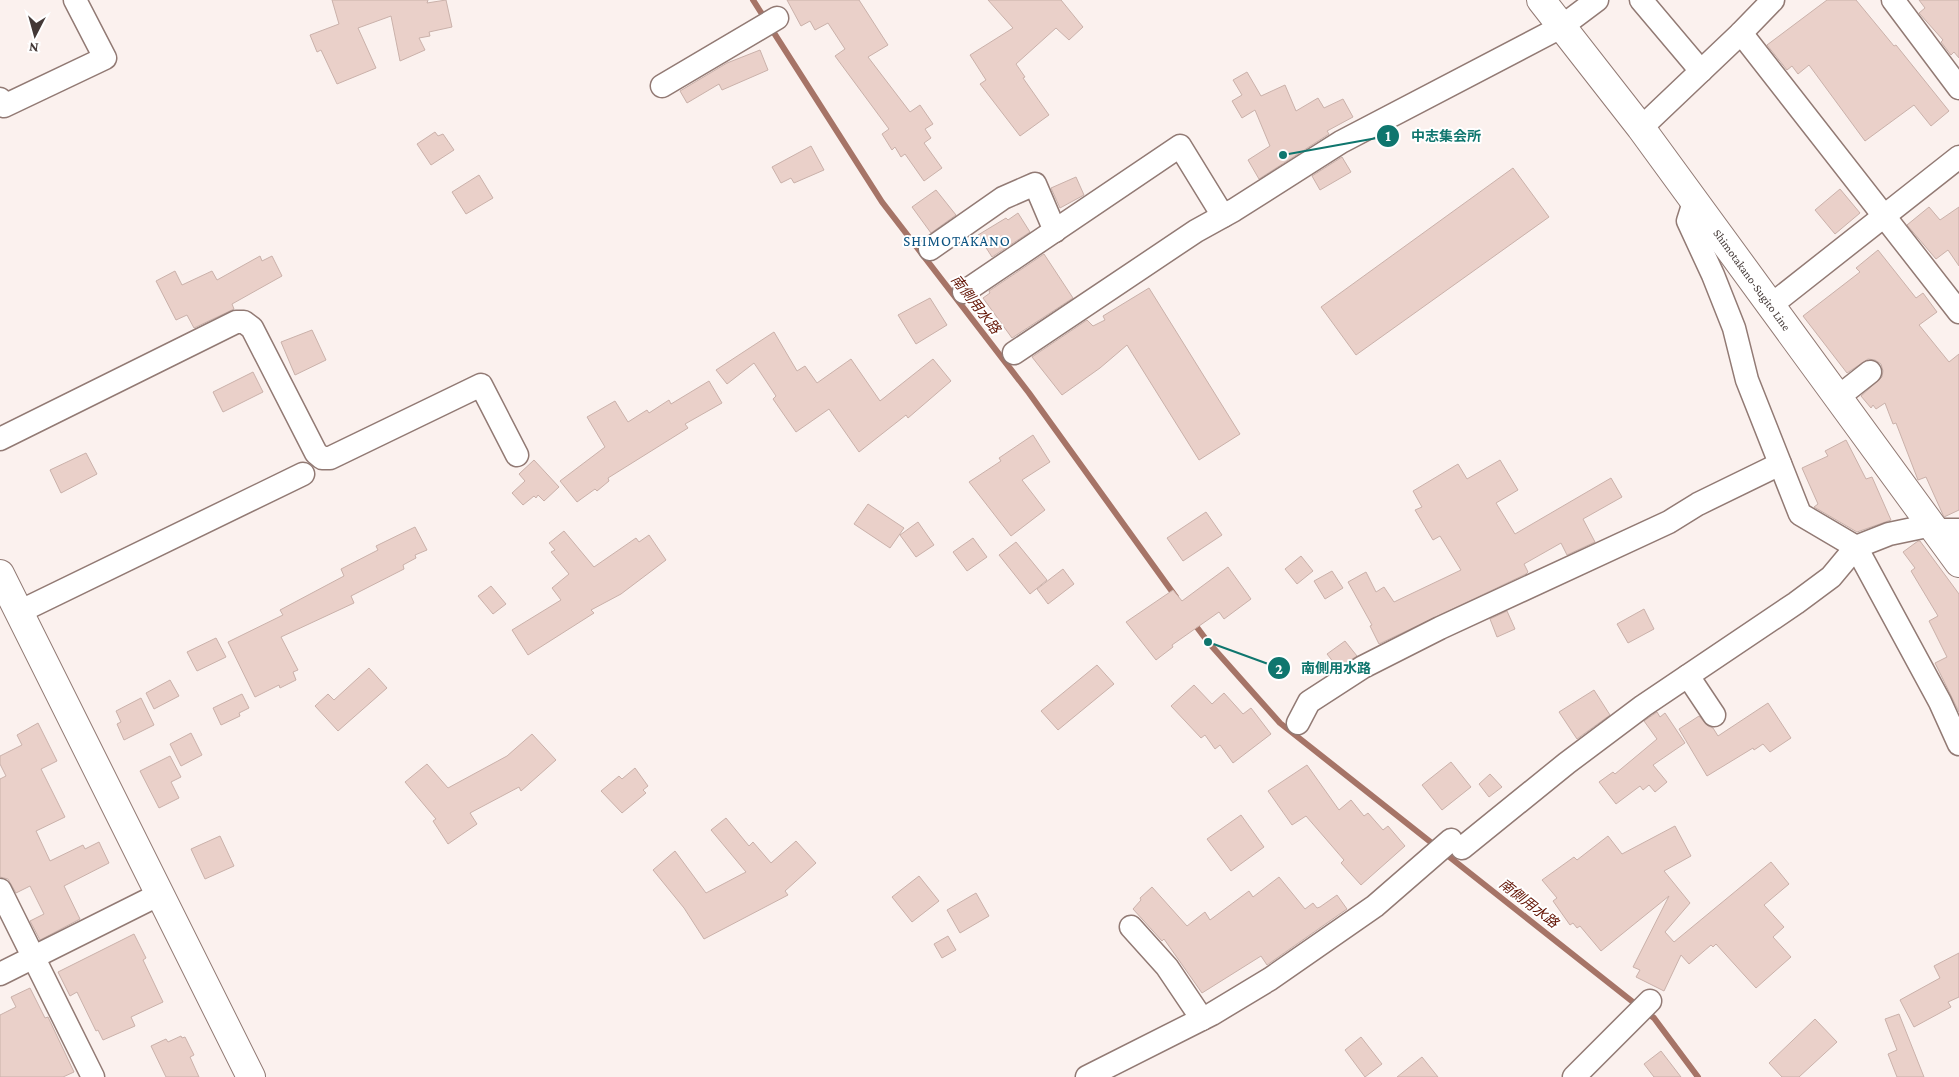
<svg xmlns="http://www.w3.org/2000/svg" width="1959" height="1077" viewBox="0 0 1959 1077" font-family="'Crimson Pro','Noto Sans JP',serif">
  <rect width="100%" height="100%" fill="#fbf1ee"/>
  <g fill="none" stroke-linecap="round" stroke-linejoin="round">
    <!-- stream -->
    <g stroke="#a67467" stroke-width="6">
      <path d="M753 0 882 202 1029 393 1176 597"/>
      <path d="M1193 622 1208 642 1280 723 1638 1006"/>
      <path d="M1646 1012 1654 1018 1698 1077"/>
    </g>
  </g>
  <!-- building -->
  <g fill="#ead0c9" stroke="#cab1aa">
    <path d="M332 0H428L427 3 446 0 452 27 429 32 430 36 419 38 425 50 400 61 391 16 358 28 376 68 337 84 321 50 317 52 310 35 339 24Z"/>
    <path d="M787 0H859L888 45 868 57 910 112 920 105 933 124 925 129 931 138 924 143 942 168 924 181 905 154 901 157 895 147 892 150 882 134 889 129 835 56 845 49 828 23 815 30 810 21 801 26Z"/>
    <path d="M988 0H1061L1083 27 1069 40 1056 28 1016 64 1025 77 1023 78 1049 115 1020 136 980 84 986 80 970 55 1013 28Z"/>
    <path d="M1827 0H1856L1894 46 1896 45 1949 111 1931 126 1914 105 1865 141 1809 65 1798 74 1792 66 1787 70 1767 45Z"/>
    <path d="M1919 0H1959V58L1954 52 1951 55 1941 42 1943 40 1919 13 1925 8Z"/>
    <path d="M760 50 768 70 722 90 719 84 687 103 680 91 727 63Z"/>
    <path d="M1247 72 1261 96 1285 85 1296 111 1318 98 1324 108 1343 99 1353 117 1327 131 1329 134 1259 179 1248 160 1270 146 1255 110 1242 118 1232 101 1242 95 1233 80Z"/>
    <path d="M435 132 438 136 443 134 454 150 431 165 417 144Z"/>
    <path d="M811 146 824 170 794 183 791 178 781 183 772 167Z"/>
    <path d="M1342 157 1351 172 1320 190 1312 176Z"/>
    <path d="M1513 168 1549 217 1356 355 1321 307Z"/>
    <path d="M479 175 493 198 466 214 452 192Z"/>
    <path d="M1076 177 1084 195 1060 208 1051 188Z"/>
    <path d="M1840 189 1860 213 1835 234 1815 210Z"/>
    <path d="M936 190 956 215 931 233 912 207Z"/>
    <path d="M1929 207 1940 220 1959 207V266L1948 250 1936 259 1907 225Z"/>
    <path d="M1018 213 1030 232 992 257 978 235 1006 218 1008 220Z"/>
    <path d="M1878 250 1916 298 1923 293 1937 312 1919 325 1949 362 1959 354V510L1944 517 1926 477 1918 480 1896 423 1893 424 1885 403 1876 409 1873 405 1871 408 1861 396 1882 377 1883 371 1881 364 1875 360 1868 359 1847 373 1803 316 1860 272 1856 268Z"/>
    <path d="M1044 254 1073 298 1012 338 983 298 990 293 989 291Z"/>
    <path d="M260 256 262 261 272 256 282 276 232 304 234 309 194 328 187 315 176 320 156 281 175 271 182 285 212 271 217 280Z"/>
    <path d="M1149 288 1240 434 1199 460 1127 345 1100 368 1062 395 1032 357 1087 320 1093 326 1105 320 1103 316Z"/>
    <path d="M930 298 947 325 916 344 898 315Z"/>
    <path d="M312 330 326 360 295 375 281 342Z"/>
    <path d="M774 332 797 371 805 366 817 383 851 359 880 401 933 359 951 381 908 418 906 415 859 452 829 409 796 432 773 399 776 396 754 363 727 384 716 370Z"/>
    <path d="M253 372 263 392 223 412 213 392Z"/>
    <path d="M709 381 722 403 685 424 688 428 608 478 609 481 597 491 595 489 577 502 560 481 605 447 587 417 615 401 628 422 647 410 649 413 669 400 671 404Z"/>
    <path d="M1033 435 1050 462 1022 480 1045 510 1011 536 969 482 1001 461 999 458Z"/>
    <path d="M1846 440 1866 479 1872 477 1891 520 1857 532 1814 507 1818 504 1802 468 1828 456 1825 451Z"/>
    <path d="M86 453 97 474 61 493 50 470Z"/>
    <path d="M534 460 559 487 544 501 538 495 536 498 534 496 523 505 512 493 525 481 519 474Z"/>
    <path d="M1500 460 1518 490 1496 503 1515 534 1611 478 1622 497 1583 519 1595 542 1567 555 1561 543 1524 564 1528 572 1526 574 1379 644 1370 626 1372 625 1348 582 1366 572 1376 592 1384 587 1394 602 1461 570 1440 536 1433 540 1415 510 1422 507 1413 491 1458 464 1467 479Z"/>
    <path d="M868 504 904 528 890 548 854 524Z"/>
    <path d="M1206 512 1222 535 1183 561 1167 538Z"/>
    <path d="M918 522 934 545 916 557 900 535Z"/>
    <path d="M415 527 427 550 415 555 416 558 403 565 404 569 351 596 354 603 281 637 298 670 293 672 296 680 280 688 279 685 255 697 228 642 283 615 280 610 344 576 341 569 378 550 376 546Z"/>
    <path d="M564 531 594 567 636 538 639 542 649 535 666 560 621 594 591 610 594 613 528 655 512 630 561 600 552 588 569 574 551 552 555 550 549 543Z"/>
    <path d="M973 538 987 557 967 571 953 552Z"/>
    <path d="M1918 541H1920L1959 594V712L1935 663 1947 657 1929 621 1938 616 1911 571 1915 568 1903 552Z"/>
    <path d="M1016 542 1047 580 1030 594 999 555Z"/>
    <path d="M1301 556 1313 571 1297 584 1285 569Z"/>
    <path d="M1228 567 1251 599 1224 619 1219 612 1172 645 1173 647 1156 660 1126 622 1173 590 1182 601Z"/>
    <path d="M1063 569 1074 584 1048 604 1037 589Z"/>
    <path d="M1332 571 1343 588 1325 599 1314 581Z"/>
    <path d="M491 586 506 604 493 614 478 596Z"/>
    <path d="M1644 609 1654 629 1628 643 1617 624Z"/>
    <path d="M1507 611 1515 629 1497 637 1490 619Z"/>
    <path d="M216 638 226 657 197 671 187 652Z"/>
    <path d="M1345 641 1357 656 1338 668 1327 654Z"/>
    <path d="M1097 665 1114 684 1058 730 1041 711Z"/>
    <path d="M369 668 387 688 338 731 315 706 328 694 334 700Z"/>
    <path d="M170 680 179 696 154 709 146 693Z"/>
    <path d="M1194 685 1212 704 1224 693 1243 714 1251 708 1271 734 1233 763 1220 745 1215 749 1205 735 1201 738 1171 706Z"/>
    <path d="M1594 690 1610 715 1577 739 1559 712Z"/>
    <path d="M242 694 249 708 239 713 240 716 221 725 213 708Z"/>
    <path d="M141 698 154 725 124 740 117 724 121 722 116 711Z"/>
    <path d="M1768 703 1791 738 1770 752 1763 744 1754 750 1753 748 1707 776 1679 729 1699 716 1708 726 1713 728 1718 736Z"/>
    <path d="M1657 712 1660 717 1665 713 1685 743 1653 765 1667 782 1655 792 1649 785 1643 790 1640 786 1616 804 1599 782 1613 772 1615 774 1657 739 1644 721Z"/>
    <path d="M38 723 57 761 41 769 65 817 36 831 50 861 83 845 85 849 99 842 109 863 64 886 80 919 40 940 30 921 44 914 30 886 16 893 8 879 0 877V779L6 776 0 764V756L22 745 17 735Z"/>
    <path d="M191 733 202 755 181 766 170 744Z"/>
    <path d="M532 734 556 760 521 791 519 787 470 813 477 824 448 844 433 821 436 819 405 782 427 764 448 788 507 756Z"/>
    <path d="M170 756 181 777 171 782 179 798 159 808 140 771Z"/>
    <path d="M1451 762 1471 787 1442 810 1422 785Z"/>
    <path d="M1307 765 1339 810 1351 800 1364 816 1368 813 1383 830 1388 826 1405 846 1361 885 1341 863 1344 860 1306 816 1292 825 1268 791Z"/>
    <path d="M635 768 648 786 643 790 646 793 622 813 601 791 619 776 622 779Z"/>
    <path d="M1490 774 1502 787 1489 797 1479 784Z"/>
    <path d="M1241 815 1264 847 1231 871 1207 839Z"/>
    <path d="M726 818 749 846 753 842 771 863 796 841 816 863 785 891 788 895 704 939 684 908 653 870 675 851 706 893 746 872 711 830Z"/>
    <path d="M1675 826 1691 856 1664 871 1690 903 1665 932 1674 942 1771 862 1789 884 1764 905 1784 927 1773 937 1791 957 1756 988 1716 944 1713 947 1711 945 1689 964 1681 955 1664 991 1636 977 1640 970 1633 967 1669 896 1601 951 1580 926 1577 928 1573 923 1570 925 1553 901 1557 898 1542 880 1574 857 1577 860 1608 836 1622 854Z"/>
    <path d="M220 836 234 866 205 879 191 849Z"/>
    <path d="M919 876 939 901 912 922 892 897Z"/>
    <path d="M1279 877 1305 909 1313 903 1317 908 1320 907 1337 895 1347 909 1267 965 1261 956 1202 993 1164 939 1162 941 1133 909 1141 900 1140 898 1152 887 1187 926 1205 912 1210 920 1249 891 1253 897Z"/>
    <path d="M976 893 989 916 960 933 947 910Z"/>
    <path d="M134 934 146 958 143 960 163 1002 131 1017 135 1026 103 1040 98 1030 96 1031 77 992 70 996 58 972Z"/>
    <path d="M948 936 956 950 942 958 934 944Z"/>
    <path d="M1959 953V997L1948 1002 1951 1007 1914 1027 1900 1000 1940 978 1934 966Z"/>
    <path d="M30 988 45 1018 48 1017 74 1072 63 1077H0V1015L16 1007 11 997Z"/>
    <path d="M1899 1014 1924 1077H1897L1888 1054 1897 1050 1885 1019Z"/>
    <path d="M1815 1019 1837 1042 1799 1077H1782L1769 1063Z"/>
    <path d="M181 1036 182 1038 185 1037 194 1055 190 1057 199 1077H166L151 1046 166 1039 168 1042Z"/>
    <path d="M1361 1037 1382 1064 1365 1077 1345 1050Z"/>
    <path d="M1661 1051 1681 1077H1654L1644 1064Z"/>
    <path d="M1422 1057 1438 1077H1397Z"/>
  </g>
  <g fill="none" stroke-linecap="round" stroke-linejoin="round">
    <defs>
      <g id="minor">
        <path d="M1641 0 1701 71"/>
        <path d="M1893 0 1959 88"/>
        <path d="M1741 33 1959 312"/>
        <path d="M662 86 777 18"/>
        <path d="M0 99 4 106 105 58 75 0"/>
        <path d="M1641 128 1741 33 1773 0"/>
        <path d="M1694 202 1688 221 1713 275 1734 328 1747 380 1800 514 1856 547 1940 702 1959 744"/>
        <path d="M930 249 1003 198 1035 184 1055 231"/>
        <path d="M964 292 1180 146 1223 216"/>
        <path d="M1770 306 1959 157"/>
        <path d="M1014 353 1196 231 1234 210 1341 142 1561 27 1597 0"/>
        <path d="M1837 398 1870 372"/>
        <path d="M0 439 236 322H244L252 328 316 453 322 458H330L481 385 517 455"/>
        <path d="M1936 530H1959"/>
        <path d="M19 612 303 474"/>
        <path d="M1688 676 1714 715"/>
        <path d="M1298 723 1309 702 1363 667 1440 628 1669 522 1698 504 1780 464"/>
        <path d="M1462 848 1567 763 1643 706 1796 603 1831 577 1856 547 1889 534 1932 525"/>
        <path d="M0 890 93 1077"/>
        <path d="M1131 927 1167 967 1202 1019"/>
        <path d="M0 974 160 894"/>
        <path d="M1087 1077 1212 1014 1270 979 1375 906 1451 840"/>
        <path d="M1574 1077 1650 1001"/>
      </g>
      <path id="tertiary" d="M0 574 251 1077"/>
      <path id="secondary" d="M1541 0 1641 128 1959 563"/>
    </defs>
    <!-- minor casing -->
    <use href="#minor" stroke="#927a74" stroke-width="25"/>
    <!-- tertiary casing -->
    <use href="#tertiary" stroke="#927a74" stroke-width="30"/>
    <!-- secondary casing -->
    <use href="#secondary" stroke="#927a74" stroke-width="30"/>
    <!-- minor -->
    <use href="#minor" stroke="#fff" stroke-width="22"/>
    <!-- tertiary -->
    <use href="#tertiary" stroke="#fff" stroke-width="28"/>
    <!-- secondary -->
    <use href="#secondary" stroke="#fff" stroke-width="28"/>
  </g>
  <g text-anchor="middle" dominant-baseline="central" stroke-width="4" stroke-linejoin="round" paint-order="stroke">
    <!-- street labels -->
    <g font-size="12" fill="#433836" stroke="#fff">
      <text transform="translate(1752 280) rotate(54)">Shimotakano-Sugito Line</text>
    </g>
    <!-- water labels -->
    <g font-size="14" font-style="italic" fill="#611100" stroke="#fff">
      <text transform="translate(976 304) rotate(52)">南側用水路</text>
      <text transform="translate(1529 903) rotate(38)">南側用水路</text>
    </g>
    <!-- quarter labels -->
    <g font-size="15" letter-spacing="1" fill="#0d5381" stroke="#fff">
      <text x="957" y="241">SHIMOTAKANO</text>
    </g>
  </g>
  <!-- callouts -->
  <path fill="none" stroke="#0f766e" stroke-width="2" d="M1283 155L1388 136M1208 642L1279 668"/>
  <g fill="#0f766e" stroke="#fff" stroke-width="2">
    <circle cx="1283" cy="155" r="5"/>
    <circle cx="1208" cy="642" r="5"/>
    <circle cx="1388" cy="136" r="12"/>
    <circle cx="1279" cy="668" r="12"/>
  </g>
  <g font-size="15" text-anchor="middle" font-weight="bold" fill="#fff">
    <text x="1388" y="141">1</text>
    <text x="1279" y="674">2</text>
  </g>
  <g font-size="14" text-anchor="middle" font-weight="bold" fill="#0f766e" stroke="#fff" stroke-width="4" stroke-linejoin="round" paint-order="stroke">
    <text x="1446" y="141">中志集会所</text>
    <text x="1336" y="673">南側用水路</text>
  </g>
  <!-- north arrow -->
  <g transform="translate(35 35) rotate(186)" stroke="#ffffff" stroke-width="4" paint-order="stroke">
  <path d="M0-4L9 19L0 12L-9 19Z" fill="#433836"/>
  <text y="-8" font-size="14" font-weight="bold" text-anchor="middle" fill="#433836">N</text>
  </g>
</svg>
